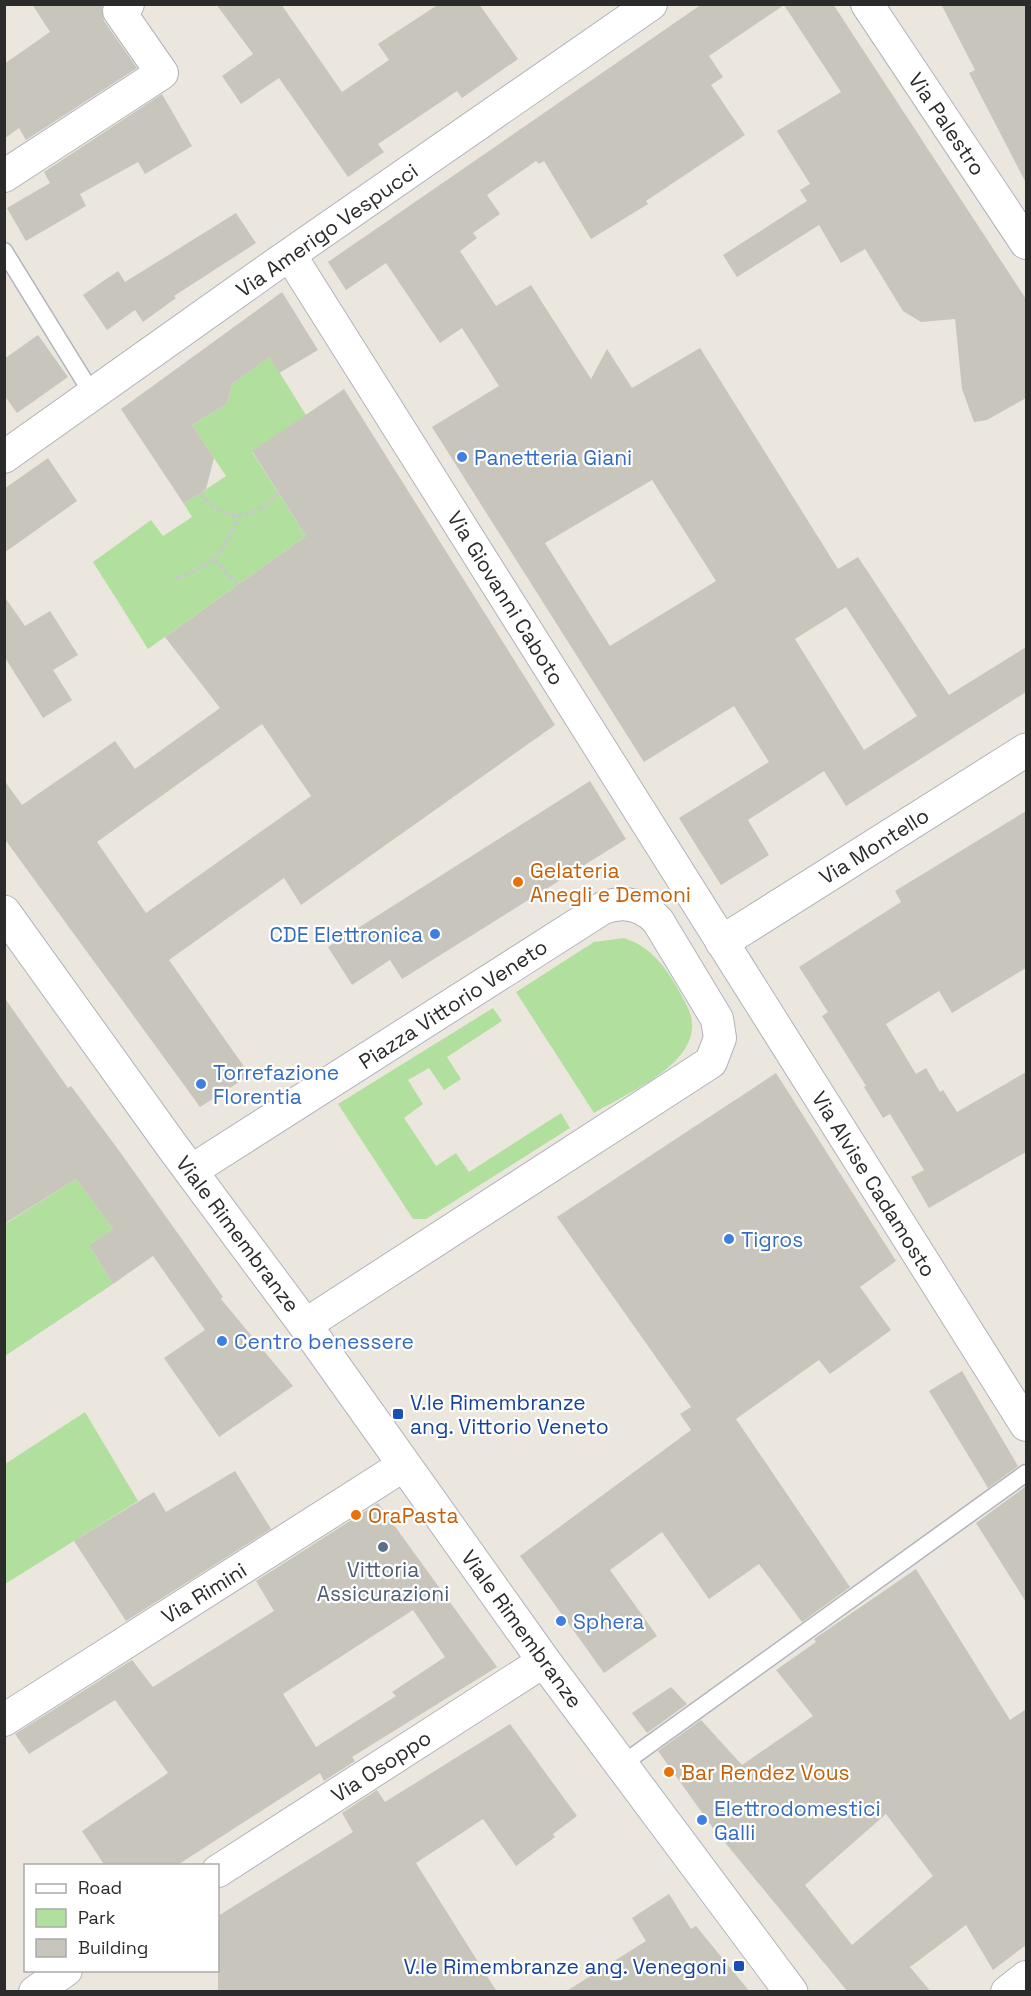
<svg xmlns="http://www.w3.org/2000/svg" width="1031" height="1996" viewBox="0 0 1031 1996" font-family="'Space Grotesk',sans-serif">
  <rect width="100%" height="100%" fill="#ece7de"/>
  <!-- green -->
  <g fill="#b1e09e">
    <path d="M270 357 306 415 252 452 306 536 148 649 93 562 151 520 163 536 192 517 184 504 226 476 192 425 227 404 232 384Z"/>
    <path d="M624 938C657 948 674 980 689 1010 709 1060 629 1092 594 1113L516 992 594 942Z"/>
    <path d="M493 1008 502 1021 447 1057 461 1079 444 1090 429 1068 408 1080 423 1104 404 1118 436 1166 456 1153 469 1172 561 1113 570 1128 426 1219H413L338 1104Z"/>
    <path d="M76 1179 113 1229 89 1245 113 1284 5 1356V1224Z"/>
    <path d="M85 1412 138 1501 5 1584V1464Z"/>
  </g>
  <!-- building -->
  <g fill="#c8c5bc" fill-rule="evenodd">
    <path d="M32 4H102L104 21 137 68 26 140 19 128 4 139V64L50 32Z"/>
    <path d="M216 4H281L342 92 389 60 378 44 439 4H479L518 59 462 98 457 91 378 144 384 152 348 177 279 78 241 104 222 76 253 54Z"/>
    <path d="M702 4H833L1026 299V398L987 420 974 422 962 389 955 319 921 322 903 311 865 249 841 263 819 225 737 277 723 255 807 201 800 190 810 184 777 131 841 92 784 5 709 56 723 77 711 85 745 135 646 201 648 204 591 239 544 161 539 164 536 161 487 195 500 214 473 233 477 238 460 251 496 306 531 285 591 379 607 349 632 388 700 348 838 569 858 557 949 695 1026 647V692L846 806 824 771 748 820 769 855 721 885 679 818 769 762 734 706 644 762 432 427 499 386 462 328 440 343 386 263 346 290 328 262ZM652 480 716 581 610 646 545 543ZM846 607 917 716 864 750 795 639Z"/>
    <path d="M941 4H1026V183L969 73 975 70Z"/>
    <path d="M162 94 192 146 145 174 138 162 80 194 86 206 26 241 7 208 50 183 44 172Z"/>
    <path d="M236 213 256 243 174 296 176 298 143 322 135 310 107 330 83 295 118 271 125 282Z"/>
    <path d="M282 292 318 350 279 373 270 357 232 384 227 404 192 425 214 458 206 489 184 504 121 409Z"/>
    <path d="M38 335 68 377 17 413 4 395V359Z"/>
    <path d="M344 389 555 725 301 905 284 878 169 960 250 1075 200 1107 4 838V780L22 805 115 741 135 769 220 708 165 637 306 536 252 451ZM262 724 311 796 146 913 97 842Z"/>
    <path d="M48 458 77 501 4 553V489Z"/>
    <path d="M4 596 25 626 50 611 78 655 53 670 72 700 43 718 4 656Z"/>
    <path d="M590 781 626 839 402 979 390 960 352 985 328 947Z"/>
    <path d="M1026 811V968L952 1013 939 991 886 1024 916 1074 926 1068 940 1092 943 1090 957 1112 1026 1072V1152L929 1208 911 1177 924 1170 890 1114 883 1118 864 1087 866 1086 822 1016 828 1012 799 967 901 902 895 891Z"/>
    <path d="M4 997 68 1088 71 1086 120 1152 223 1297 221 1299 293 1386 219 1437 164 1358 205 1330 153 1256 113 1284 89 1245 113 1229 76 1179 4 1224Z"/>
    <path d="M776 1073 896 1261 860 1287 891 1330 830 1374 819 1360 736 1419 850 1587 802 1622 759 1564 709 1599 662 1532 610 1570 657 1636 604 1673 520 1556 691 1430 680 1414 691 1407 557 1217Z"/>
    <path d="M962 1371 1018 1466 988 1488 929 1391Z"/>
    <path d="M235 1471 271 1529 126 1621 74 1541 154 1492 166 1512Z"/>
    <path d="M1026 1486V1602L976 1523Z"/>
    <path d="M378 1503 497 1667 352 1757 355 1761 324 1781 320 1773 176 1866H105L82 1831 168 1773 115 1700 29 1754 15 1734 132 1660 153 1687 274 1611 256 1581ZM413 1610 445 1657 392 1692 396 1696 316 1747 283 1694Z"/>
    <path d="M916 1569 1010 1720 1026 1709V1945L993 1970 966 1925 910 1967 931 1992H848L713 1828 658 1751 701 1720 742 1765 813 1716 776 1670 816 1642 814 1639ZM886 1814 933 1876 852 1945 805 1885Z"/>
    <path d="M671 1687 687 1704 647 1733 632 1713Z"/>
    <path d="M510 1724 577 1816 553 1834 555 1837 516 1866 483 1819 416 1863 497 1992H218V1916L353 1832 342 1813 377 1790 385 1802Z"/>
    <path d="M669 1894 691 1929 696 1926 750 1992H565L646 1941 632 1918Z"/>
  </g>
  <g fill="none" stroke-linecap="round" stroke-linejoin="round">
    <defs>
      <g id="service">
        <path d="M4 251 93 395"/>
        <path d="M621 1765 1026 1473"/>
      </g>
      <g id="minor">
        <path d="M867 4 1026 243"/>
        <path d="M4 176 162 73 119 11 128 4"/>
        <path d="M290 255 1026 1425"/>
        <path d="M4 457 266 271 651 4"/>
        <path d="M191 1171 603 908C624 900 643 904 658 921L717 1019 720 1038 711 1062 305 1325"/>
        <path d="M4 1720 404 1465"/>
        <path d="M218 1871 544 1661"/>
        <path d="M35 1992 66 1970"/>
        <path d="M1007 1992 1026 1977"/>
      </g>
      <g id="tertiary">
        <path d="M4 912 172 1146 305 1325 544 1661 791 1992"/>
        <path d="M722 942 1026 750"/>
      </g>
    </defs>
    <!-- service casing -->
    <use href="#service" stroke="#b1b4be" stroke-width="19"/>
    <!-- minor casing -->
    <use href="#minor" stroke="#b1b4be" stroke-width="34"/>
    <!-- tertiary casing -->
    <use href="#tertiary" stroke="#b1b4be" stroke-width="35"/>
    <!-- path -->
    <g stroke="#c8c8c8" stroke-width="4" stroke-dasharray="4.5 3" stroke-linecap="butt">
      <path d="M200 493C224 523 253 522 278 493"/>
      <path d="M214 559 239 586"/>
      <path d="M176 578C214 565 224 553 238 516"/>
    </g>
    <!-- service -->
    <use href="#service" stroke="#fff" stroke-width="16"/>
    <!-- minor -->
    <use href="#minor" stroke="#fff" stroke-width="32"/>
    <!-- tertiary -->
    <use href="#tertiary" stroke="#fff" stroke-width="33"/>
  </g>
  <!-- markers -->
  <g fill="#3f7fe0" stroke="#fff" stroke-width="2">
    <circle cx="462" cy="457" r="6"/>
    <circle cx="435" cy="934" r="6"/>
    <circle cx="201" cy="1084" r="6"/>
    <circle cx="729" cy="1239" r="6"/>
    <circle cx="222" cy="1341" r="6"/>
    <circle cx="561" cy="1621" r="6"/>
    <circle cx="702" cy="1820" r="6"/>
  </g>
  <g fill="#e8710a" stroke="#fff" stroke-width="2">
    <circle cx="518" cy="882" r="6"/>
    <circle cx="356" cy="1515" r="6"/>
    <circle cx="669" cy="1772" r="6"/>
  </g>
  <g fill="#1a4fb4" stroke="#fff" stroke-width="2">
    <rect x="392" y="1408" width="12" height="12" rx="3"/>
    <rect x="733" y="1960" width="12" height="12" rx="3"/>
  </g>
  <circle fill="#5c6f8a" stroke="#fff" stroke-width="2" cx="383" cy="1547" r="6"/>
  <g text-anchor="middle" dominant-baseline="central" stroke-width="4.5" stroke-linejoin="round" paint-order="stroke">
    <!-- street labels -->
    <g font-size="21" fill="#2b2b2b" stroke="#fff">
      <text transform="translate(947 124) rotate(56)">Via Palestro</text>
      <text transform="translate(327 230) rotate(-35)">Via Amerigo Vespucci</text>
      <text transform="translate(506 598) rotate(58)">Via Giovanni Caboto</text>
      <text transform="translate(874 846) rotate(-32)">Via Montello</text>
      <text transform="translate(453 1004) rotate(-33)">Piazza Vittorio Veneto</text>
      <text transform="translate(874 1184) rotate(58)">Via Alvise Cadamosto</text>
      <text transform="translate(238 1234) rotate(53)">Viale Rimembranze</text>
      <text transform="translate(204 1593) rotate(-32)">Via Rimini</text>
      <text transform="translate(522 1629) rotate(54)">Viale Rimembranze</text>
      <text transform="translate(381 1766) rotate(-33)">Via Osoppo</text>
    </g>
    <!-- shop labels -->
    <g font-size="21" fill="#366cbe" stroke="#fff" text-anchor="start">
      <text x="474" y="457">Panetteria Giani</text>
      <text x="423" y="934" text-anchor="end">CDE Elettronica</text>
      <text x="213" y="1072">Torrefazione<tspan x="213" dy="24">Florentia</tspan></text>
      <text x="741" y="1239">Tigros</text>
      <text x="234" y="1341">Centro benessere</text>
      <text x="573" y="1621">Sphera</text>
      <text x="714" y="1808">Elettrodomestici<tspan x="714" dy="24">Galli</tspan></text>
    </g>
    <!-- food labels -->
    <g font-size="21" fill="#c56008" stroke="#fff" text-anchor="start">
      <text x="530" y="870">Gelateria<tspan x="530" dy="24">Anegli e Demoni</tspan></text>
      <text x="368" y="1515">OraPasta</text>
      <text x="681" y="1772">Bar Rendez Vous</text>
    </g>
    <!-- transit labels -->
    <g font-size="21" fill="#164399" stroke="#fff" text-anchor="start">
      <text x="410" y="1402">V.le Rimembranze<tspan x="410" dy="24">ang. Vittorio Veneto</tspan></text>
      <text x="727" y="1966" text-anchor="end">V.le Rimembranze ang. Venegoni</text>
    </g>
    <!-- service labels -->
    <g font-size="21" fill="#4e5e75" stroke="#fff">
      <text x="383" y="1569">Vittoria<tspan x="383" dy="24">Assicurazioni</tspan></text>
    </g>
  </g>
  <!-- border -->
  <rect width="1031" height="1996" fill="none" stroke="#2b2b2b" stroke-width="12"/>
  <!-- legend -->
  <rect x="24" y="1864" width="195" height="108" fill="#ffffff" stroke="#aaaaaa" stroke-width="1.5"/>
  <rect x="36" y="1884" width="30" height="9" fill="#ffffff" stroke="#aaaaaa" stroke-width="1.5"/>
  <text x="78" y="1894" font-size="18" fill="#2b2b2b">Road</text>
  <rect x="36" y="1909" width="30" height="18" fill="#b1e09e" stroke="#aaaaaa" stroke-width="1.5"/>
  <text x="78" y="1924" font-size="18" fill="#2b2b2b">Park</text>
  <rect x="36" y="1939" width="30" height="18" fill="#c8c5bc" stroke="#aaaaaa" stroke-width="1.5"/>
  <text x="78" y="1954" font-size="18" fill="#2b2b2b">Building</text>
</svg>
